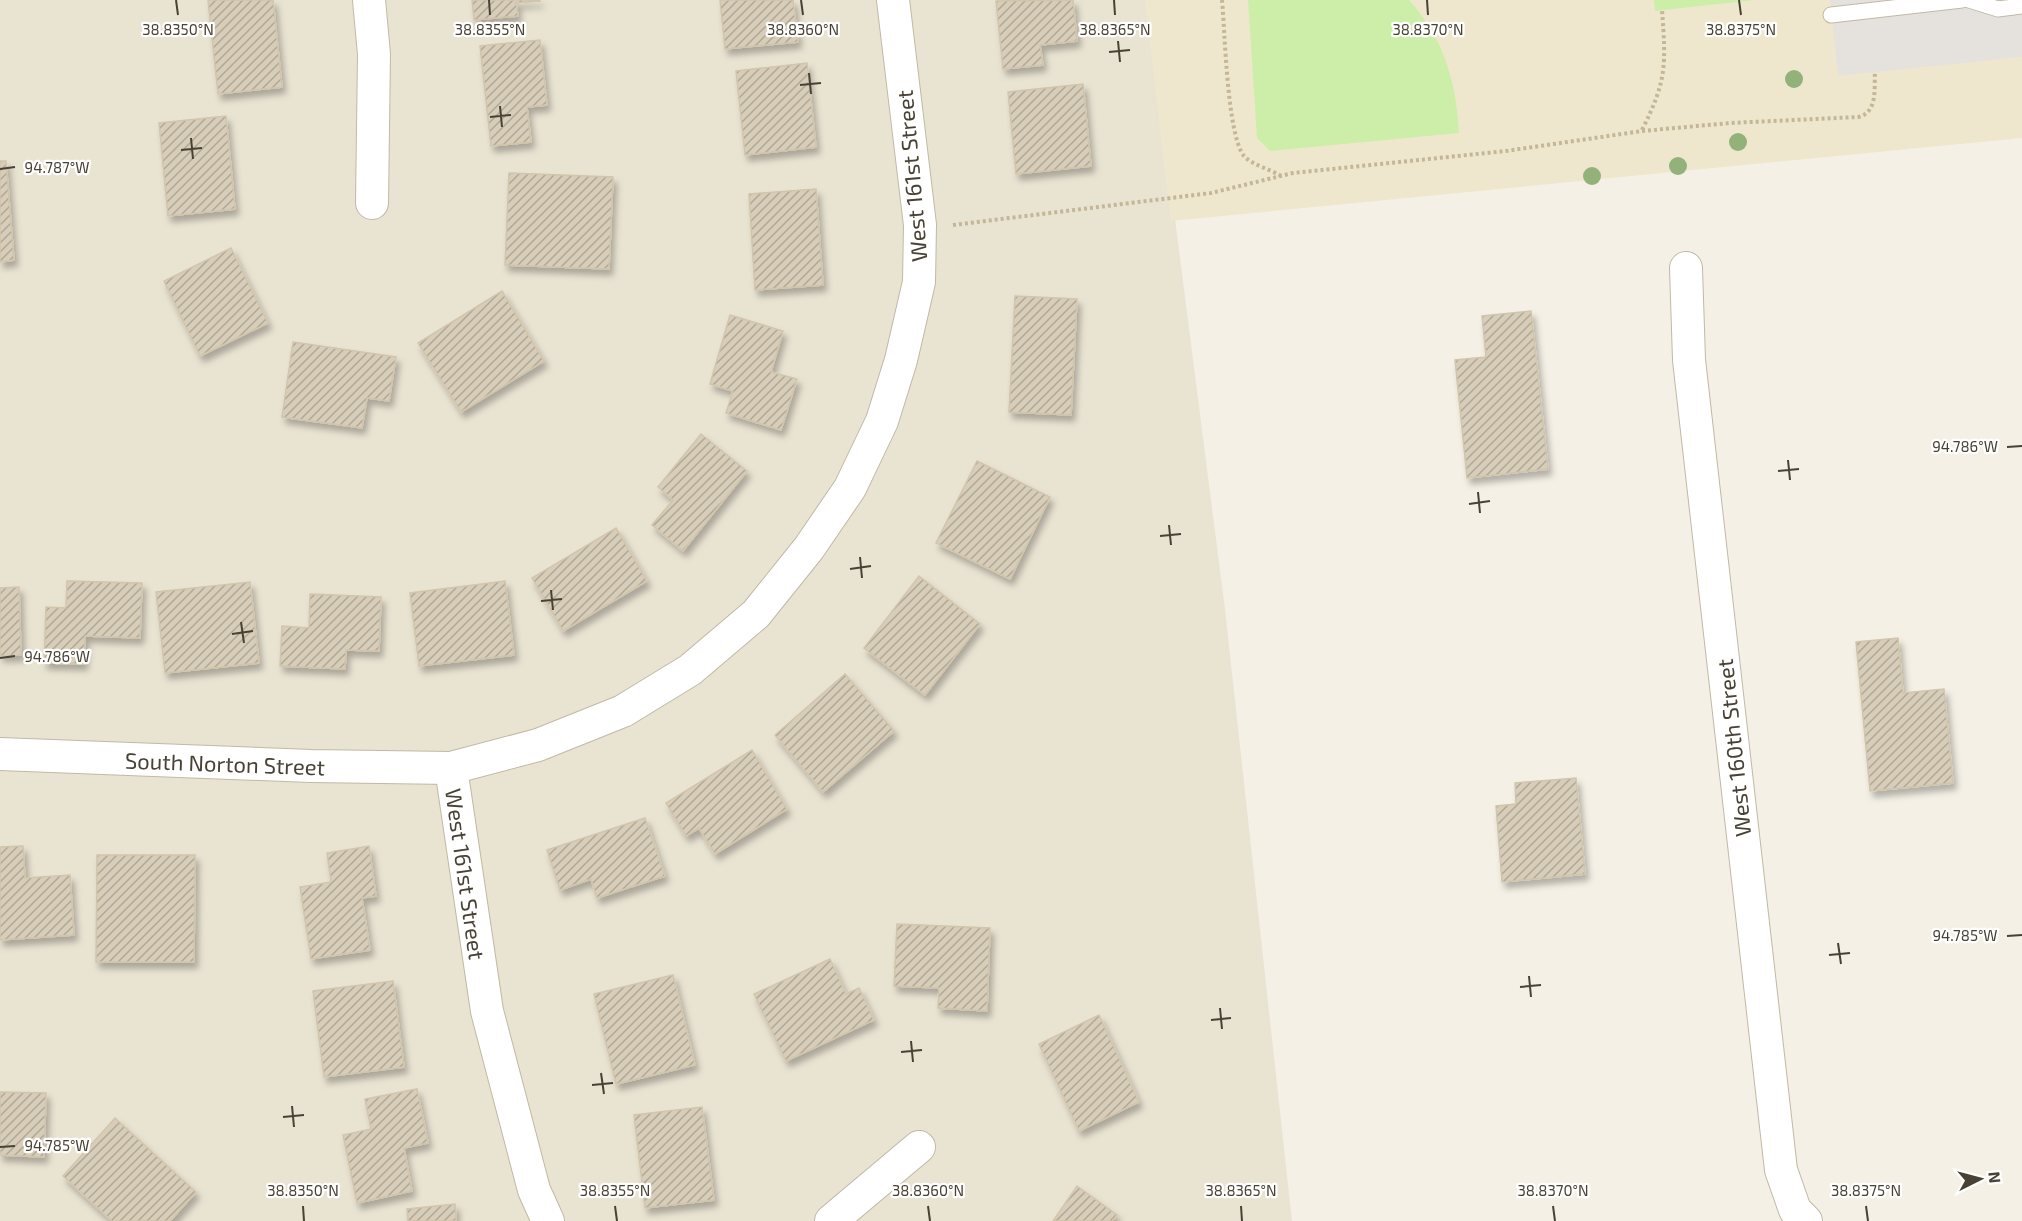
<svg xmlns="http://www.w3.org/2000/svg" width="2022" height="1221" viewBox="0 0 2022 1221" font-family="'Exo 2',sans-serif">
  <defs>
    <pattern id="building-hatch" width="6" height="6" patternUnits="userSpaceOnUse" patternTransform="scale(1.5)"><rect width="6" height="6" fill="#d7cdb9"/><path d="M-1 1l2-2M0 6l6-6M5 7l2-2" fill="none" stroke="#b0a897"/></pattern>
    <filter id="shadow"><feDropShadow dx="3.5" dy="6" stdDeviation="3" flood-color="#0004"/></filter>
  </defs>
  <rect width="100%" height="100%" fill="#f4f0e5"/>
  <!-- residential -->
  <path fill="#e9e3d2" d="M0 0H1147L1225 609 1292 1221H0Z"/>
  <!-- education -->
  <path fill="#efe7cd" d="M1145 0H2022V138L1171 221Z"/>
  <!-- pitch -->
  <g fill="#cceea8">
    <path d="M1248 0H1409C1444 38 1456 82 1459 133L1270 151 1257 138Z"/>
    <path d="M1654 0H1755L1655 11Z"/>
  </g>
  <!-- parking -->
  <path fill="#e5e2de" d="M1830 0H2022V57L1838 76Z"/>
  <!-- building -->
  <g fill="url(#building-hatch)" stroke="#d3c5ab" stroke-width="1.5" filter="url(#shadow)">
    <path d="M208 0H273L282 87 218 94Z"/>
    <path d="M472 0H540V1L516 3 518 16 474 20Z"/>
    <path d="M720 0H793L798 42 725 49Z"/>
    <path d="M1073 0 1077 41 1040 45 1043 65 1003 69 996 1Z"/>
    <path d="M540 40 547 105 527 107 531 142 491 146 480 46Z"/>
    <path d="M807 63 816 147 745 155 736 71Z"/>
    <path d="M1083 84 1091 166 1016 174 1008 92Z"/>
    <path d="M226 116 235 209 168 216 159 123Z"/>
    <path d="M0 161H6L14 260 0 262Z"/>
    <path d="M509 173 613 177 609 269 505 265Z"/>
    <path d="M816 189 823 285 755 290 749 194Z"/>
    <path d="M231 248 268 323 200 356 164 281Z"/>
    <path d="M502 291 544 361 461 412 418 343Z"/>
    <path d="M1015 296 1077 299 1071 415 1009 412Z"/>
    <path d="M1531 311 1548 469 1467 478 1455 360 1486 357 1482 316Z"/>
    <path d="M730 315 783 331 771 372 797 379 781 430 726 413 733 391 710 384Z"/>
    <path d="M293 342 396 357 389 401 367 398 362 428 282 417Z"/>
    <path d="M701 434 747 471 683 551 652 525 673 500 658 487Z"/>
    <path d="M977 461 1050 497 1010 579 936 543Z"/>
    <path d="M616 528 647 581 563 631 532 578Z"/>
    <path d="M919 576 980 624 925 695 864 648Z"/>
    <path d="M67 581 142 583 140 638 85 636 84 664 44 663 46 607 66 608Z"/>
    <path d="M505 581 514 655 419 666 410 593Z"/>
    <path d="M250 582 259 663 165 673 156 592Z"/>
    <path d="M19 587 21 655 0 656V588Z"/>
    <path d="M310 594 381 597 379 651 346 650 345 669 280 666 282 626 309 628Z"/>
    <path d="M1898 638 1903 693 1944 689 1953 783 1870 791 1856 642Z"/>
    <path d="M845 674 894 731 823 792 775 735Z"/>
    <path d="M752 750 787 809 715 854 699 828 686 836 666 803Z"/>
    <path d="M1576 778 1585 874 1502 882 1496 806 1516 804 1515 783Z"/>
    <path d="M645 818 665 876 597 898 591 879 560 890 547 850Z"/>
    <path d="M23 846 25 878 70 875 74 935 0 940V847Z"/>
    <path d="M369 846 376 896 362 898 370 950 311 959 300 887 331 882 327 853Z"/>
    <path d="M97 855H195L194 962H96Z"/>
    <path d="M897 924 990 928 987 1011 938 1008 939 988 894 986Z"/>
    <path d="M830 959 846 994 859 988 874 1020 786 1061 754 994Z"/>
    <path d="M673 975 695 1065 616 1084 594 994Z"/>
    <path d="M393 981 404 1067 324 1077 313 991Z"/>
    <path d="M1099 1015 1139 1102 1079 1131 1039 1044Z"/>
    <path d="M417 1089 428 1143 404 1148 412 1191 357 1203 343 1135 371 1129 365 1099Z"/>
    <path d="M0 1092 46 1093 44 1157 0 1155Z"/>
    <path d="M702 1107 714 1200 645 1208 634 1115Z"/>
    <path d="M115 1118 196 1192 170 1221H112L63 1176Z"/>
    <path d="M1077 1186 1117 1215 1112 1221H1053Z"/>
    <path d="M455 1204 456 1221H408L407 1209Z"/>
  </g>
  <g fill="none" stroke-linecap="round" stroke-linejoin="round">
    <defs>
      <g id="lane">
        <path d="M1969 0 1998 9 2022 6"/>
        <path d="M1831 15 1962 0"/>
      </g>
      <g id="street">
        <path d="M369 0 374 54 372 203"/>
        <path d="M1686 268 1689 360 1781 1170 1795 1210 1806 1221"/>
        <path d="M0 754 311 766 451 768"/>
        <path d="M548 1221 534 1190 487 1011 451 768 538 745 623 711 690 670 756 614 809 548 850 488 882 421 901 360 919 282 920 225 893 0"/>
        <path d="M831 1221 919 1147"/>
      </g>
    </defs>
    <!-- lane casing -->
    <use href="#lane" stroke="#c1b9a6" stroke-width="17"/>
    <!-- street casing -->
    <use href="#street" stroke="#c1b9a6" stroke-width="34"/>
    <!-- path -->
    <g stroke="#c4b696" stroke-width="4" stroke-dasharray="3 3" stroke-linecap="butt">
      <path d="M1222 0C1225 31 1227 135 1244 156 1252 165 1270 169 1281 176"/>
      <path d="M1642 130C1667 80 1666 65 1662 10"/>
      <path d="M953 225 1211 193 1293 173 1506 151 1642 131 1730 123 1858 117C1878 113 1874 88 1875 72"/>
    </g>
    <!-- lane -->
    <use href="#lane" stroke="#fff" stroke-width="15"/>
    <!-- street -->
    <use href="#street" stroke="#fff" stroke-width="32"/>
  </g>
  <!-- trees -->
  <g fill="#92b279">
    <circle cx="1794" cy="79" r="9"/>
    <circle cx="1738" cy="142" r="9"/>
    <circle cx="1678" cy="166" r="9"/>
    <circle cx="1592" cy="176" r="9"/>
  </g>
  <!-- ticks -->
  <path fill="none" stroke="#484134" stroke-width="2" d="M176 0 178 15M489 0 490 15M801 0 803 15M1114 0 1115 15M1427 0 1428 15M1739 0 1741 15M1118 41 1120 62M1109 52 1130 50M809 73 811 94M800 85 821 83M500 106 502 127M490 117 511 115M191 138 193 159M181 150 202 148M0 169 15 167M2007 447 2022 446M1788 460 1790 480M1778 471 1799 469M1478 492 1480 513M1469 504 1490 501M1169 525 1171 545M1160 536 1181 534M860 557 862 578M850 569 871 566M551 590 553 610M541 601 562 599M241 622 244 643M232 634 253 631M0 658 15 656M2007 936 2022 935M1838 943 1841 964M1829 955 1850 953M1529 976 1531 997M1520 987 1541 985M1220 1008 1222 1029M1211 1020 1231 1018M911 1041 913 1062M901 1052 922 1050M601 1073 604 1094M592 1085 613 1083M292 1106 294 1127M283 1117 304 1115M0 1147 15 1146M303 1206 304 1221M615 1206 617 1221M928 1206 930 1221M1241 1206 1242 1221M1553 1206 1555 1221M1866 1206 1868 1221"/>
  <g text-anchor="middle" dominant-baseline="central" stroke-width="4.5" stroke-linejoin="round" paint-order="stroke">
    <!-- street labels -->
    <g font-size="22" fill="#484134" stroke="#fff">
      <text transform="translate(911 176) rotate(-95)">West 161st Street</text>
      <text transform="translate(1733 748) rotate(-96)">West 160th Street</text>
      <text transform="translate(225 763) rotate(2)">South Norton Street</text>
      <text transform="translate(466 874) rotate(82)">West 161st Street</text>
    </g>
  </g>
  <g font-size="15" text-anchor="middle" fill="#484134" stroke="#fff" stroke-width="4.5" stroke-linejoin="round" paint-order="stroke">
    <text x="178" y="35">38.8350°N</text>
    <text x="490" y="35">38.8355°N</text>
    <text x="803" y="35">38.8360°N</text>
    <text x="1115" y="35">38.8365°N</text>
    <text x="1428" y="35">38.8370°N</text>
    <text x="1741" y="35">38.8375°N</text>
    <text x="57" y="173">94.787°W</text>
    <text x="1965" y="452">94.786°W</text>
    <text x="57" y="662">94.786°W</text>
    <text x="1965" y="941">94.785°W</text>
    <text x="57" y="1151">94.785°W</text>
    <text x="303" y="1196">38.8350°N</text>
    <text x="615" y="1196">38.8355°N</text>
    <text x="928" y="1196">38.8360°N</text>
    <text x="1241" y="1196">38.8365°N</text>
    <text x="1553" y="1196">38.8370°N</text>
    <text x="1866" y="1196">38.8375°N</text>
  </g>
  <!-- north arrow -->
  <g transform="translate(1980 1179) rotate(84)" stroke="#ffffff" stroke-width="4.5" paint-order="stroke">
  <path d="M0-4.5L10 22L0 15L-10 22Z" fill="#484134"/>
  <text y="-9" font-size="16" font-weight="bold" text-anchor="middle" fill="#484134">N</text>
  </g>
</svg>
